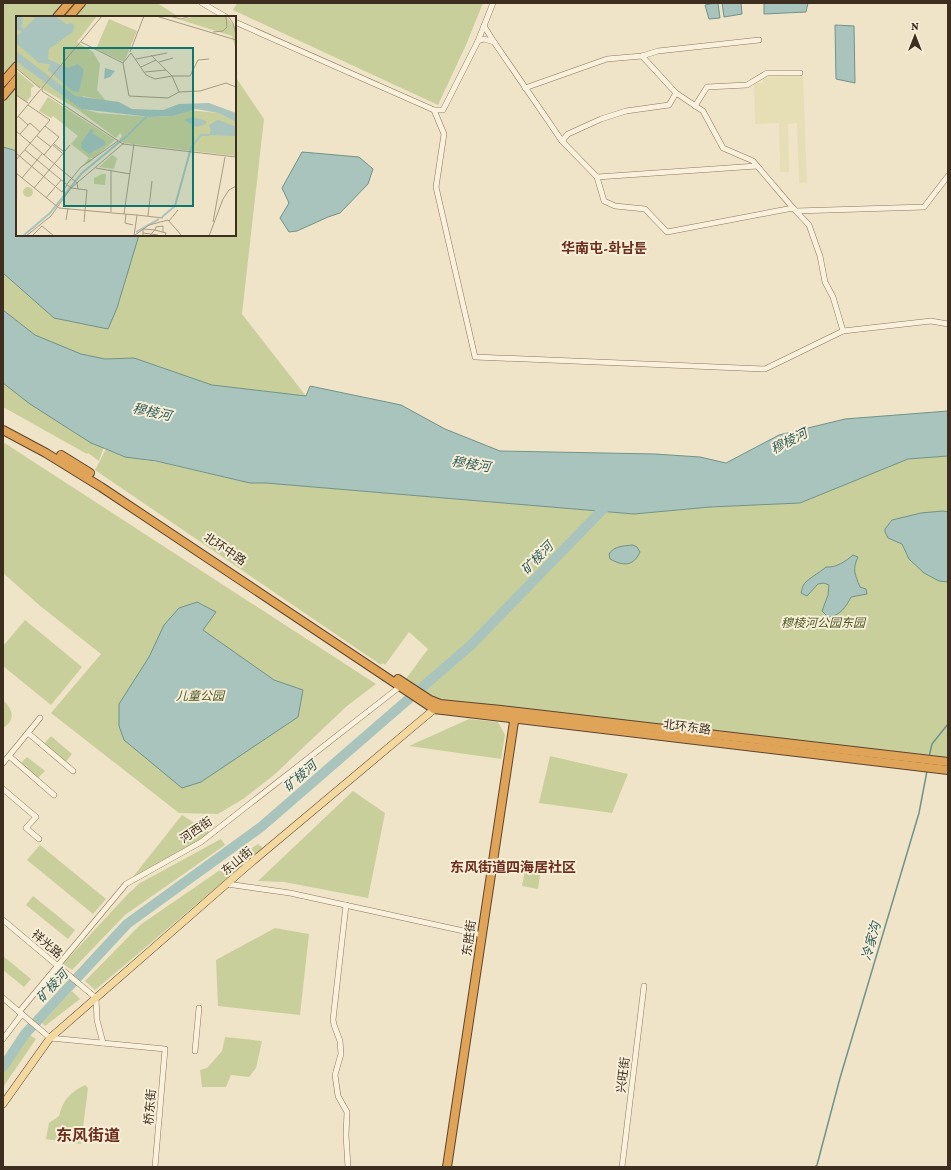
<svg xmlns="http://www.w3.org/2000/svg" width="951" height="1170" viewBox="0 0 951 1170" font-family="'Crimson Pro','Noto Sans SC','Noto Sans KR',serif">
  <rect width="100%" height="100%" fill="#f0e4c8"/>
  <!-- farmland -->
  <path fill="#e6deb5" d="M803 76 807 183H799L797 123 788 124 789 172H780L779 123 755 124 754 83H763V77Z"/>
  <!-- green -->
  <g fill="#c9cf9b">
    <path d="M3 3H157L179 17H17V235H235V76L264 119 242 314 306 396 212 385 135 359 99 461 88 453 87 454 3 407Z"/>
    <path d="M237 3H483L466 45 438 105 233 10Z"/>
    <path d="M3 442 376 684 347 706 274 775 243 799 218 814 179 813 51 713 101 654 39 605 3 573Z"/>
    <path d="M106 449 125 457 158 462 250 483H266L634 514 710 507 800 503 908 459 948 456V760L440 702 405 680 428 649 409 632 385 665 383 663 381 665 95 470Z"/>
    <path d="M25 620 82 667 51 705 3 666V646Z"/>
    <path d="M3 700C13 709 16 720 3 728Z"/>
    <path d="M469 719 498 722 505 735 501 759 409 746Z"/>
    <path d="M51 736 72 754 66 762 44 744Z"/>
    <path d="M550 756 628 774 612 813 539 803Z"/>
    <path d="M27 757 45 771 38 778 21 763Z"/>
    <path d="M353 791 385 813 368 898 284 882 258 881Z"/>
    <path d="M182 815 209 832 199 841 132 878Z"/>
    <path d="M221 839 225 845 125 915 72 970 63 964 127 895 140 883Z"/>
    <path d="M258 844 263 848 95 990 85 981 140 925Z"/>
    <path d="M40 845 106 899 93 914 27 860Z"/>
    <path d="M527 859 542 862 538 889 522 886Z"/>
    <path d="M33 896 75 930 68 939 26 905Z"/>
    <path d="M275 928 309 934 300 1015 218 1006 216 960Z"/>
    <path d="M3 956 31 979 24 987 3 970Z"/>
    <path d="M72 991 80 999 45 1026 42 1023Z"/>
    <path d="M30 1035 36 1039 3 1087V1074Z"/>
    <path d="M225 1037 262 1041 256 1068 249 1077 231 1075 226 1087H202L200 1070 207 1068 222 1051Z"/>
    <path d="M85 1085 88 1088 81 1144 46 1139 49 1123 59 1116C63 1100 70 1092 85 1085Z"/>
  </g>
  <!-- water -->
  <g fill="#a9c4bc" stroke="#6f938a">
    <path d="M714 3H718L720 18 709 19 705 5Z"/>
    <path d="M722 3H741L742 14 724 17Z"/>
    <path d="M764 3H808L806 12 764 14Z"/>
    <path d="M835 25 854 26 855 83 836 79Z"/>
    <path d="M3 147 17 151V235H139L117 308 108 329 54 318 3 273Z"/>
    <path d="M302 152 359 157 373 169 368 184 340 213 328 217 297 231 289 232 280 218 289 203 282 188Z"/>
    <path d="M3 310 35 335 81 354 105 359 134 358 212 385 306 396 310 386 401 405 445 429 500 451 655 454 700 457 726 463 779 435 845 419 948 411V456L908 459 800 503 710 507 634 514 266 483H250L156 461 125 457 106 449 91 443 30 404 3 383Z"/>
    <path d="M943 511 948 512V582L939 581 924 573 909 559 902 544 888 538 885 532V529L892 520 921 513Z"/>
    <path d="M633 545 637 547 640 552C633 567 623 566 610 559L609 554C614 546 623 546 633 545Z"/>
    <path d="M853 555 858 557C852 570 855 574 860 587L866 589 867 594 851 597C846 607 840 616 828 617L822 611 828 595 829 585 824 583 818 584 807 596 801 593C802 590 802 588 803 586 805 580 821 572 826 567 836 568 846 561 853 555Z"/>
    <path d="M197 602 216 612 203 630 274 680 303 690 298 717 201 782 182 788 124 740 119 726V704L149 657 164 625 179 608Z"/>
  </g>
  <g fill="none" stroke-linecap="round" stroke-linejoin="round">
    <!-- stream -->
    <g stroke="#6f938a" stroke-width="1.5">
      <path d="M929 757 932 744 948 724"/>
      <path d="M815 1167 817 1165 840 1078 919 813 927 771"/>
    </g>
    <!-- river -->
    <path stroke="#a9c4bc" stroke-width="10" d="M3 1067 25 1034 127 924 261 827 471 645 610 502"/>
    <defs>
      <g id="minor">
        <path d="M202 3 226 17"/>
        <path d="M235 22 434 110H443L478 41 484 39 494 42 562 141 597 177 604 201 615 206 645 209 667 232 793 208 809 225 820 256 825 282 833 297 843 331 931 321 948 324"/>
        <path d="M484 26 494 42"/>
        <path d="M478 41 493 3"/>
        <path d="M642 56 676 93 703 111 723 148 753 161 793 208"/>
        <path d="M525 88 607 59 642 56 658 51 759 40"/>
        <path d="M695 106 707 87 747 85 767 73H800"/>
        <path d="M434 110 444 134 436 187 475 357 765 369 843 331"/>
        <path d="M562 141 568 134 601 119 626 111 669 105 676 93"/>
        <path d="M597 177 757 166"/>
        <path d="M796 211 924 207 948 176"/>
        <path d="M28 733 73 771"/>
        <path d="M9 756 54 795"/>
        <path d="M3 763 40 718"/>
        <path d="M3 789 36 817 26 828 39 839"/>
        <path d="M227 884 290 893 482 935"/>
        <path d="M346 905 333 1020 334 1025 340 1041 341 1054 335 1075 338 1096 347 1112 346 1135 348 1167"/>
        <path d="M3 920 96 998 97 1020 103 1043"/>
        <path d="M3 998 50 1038 165 1049 155 1167"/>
        <path d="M19 1012 126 884 201 842 402 685"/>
        <path d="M3 1039 22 1014"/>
        <path d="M195 1051 199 1008"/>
        <path d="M622 1167 644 986"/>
      </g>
      <path id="major" d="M3 1104 50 1038 246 867 438 706"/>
      <g id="highway">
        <path d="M57 17 69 3"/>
        <path d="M69 17 81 3"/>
        <path d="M3 82 17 66"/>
        <path d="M3 96 17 79"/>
        <path d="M3 430 46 453 101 487 434 709 948 770"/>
        <path d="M61 455 90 473"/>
        <path d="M398 679 430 700 440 704 501 710 948 762"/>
        <path d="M447 1167 515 715"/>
      </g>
    </defs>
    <!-- minor casing -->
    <use href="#minor" stroke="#8d765c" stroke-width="6"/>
    <!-- major casing -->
    <use href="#major" stroke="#5b4430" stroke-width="8"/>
    <!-- highway casing -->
    <use href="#highway" stroke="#5b4430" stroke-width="10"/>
    <!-- minor -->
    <use href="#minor" stroke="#faf1dc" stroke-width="5"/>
    <!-- major -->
    <use href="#major" stroke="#f3d9a0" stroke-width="7"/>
    <!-- highway -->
    <use href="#highway" stroke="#e0a458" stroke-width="8"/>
  </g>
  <g text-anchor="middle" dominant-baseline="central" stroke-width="4" stroke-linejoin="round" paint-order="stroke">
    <!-- street labels -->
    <g font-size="12" fill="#3d2e20" stroke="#f7eed8">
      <text transform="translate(225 549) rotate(34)">北环中路</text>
      <text transform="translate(687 727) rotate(7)">北环东路</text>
      <text transform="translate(196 830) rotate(-34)">河西街</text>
      <text transform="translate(237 861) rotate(-40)">东山街</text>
      <text transform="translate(469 938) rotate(-82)">东胜街</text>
      <text transform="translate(47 944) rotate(40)">祥光路</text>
      <text transform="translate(623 1075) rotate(-83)">兴旺街</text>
      <text transform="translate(150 1107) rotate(-85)">桥东街</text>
    </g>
    <!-- park labels -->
    <g font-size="12" font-style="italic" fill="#4d5a26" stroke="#f7eed8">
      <text x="823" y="623">穆棱河公园东园</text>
      <text x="200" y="696">儿童公园</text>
    </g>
    <!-- water labels -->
    <g font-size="13" font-style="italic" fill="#2f5d5a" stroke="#f7eed8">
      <text transform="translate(152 412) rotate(12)">穆棱河</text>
      <text transform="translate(789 441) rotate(-27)">穆棱河</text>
      <text transform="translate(471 464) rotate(9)">穆棱河</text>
      <text transform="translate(537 558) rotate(-46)">矿棱河</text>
      <text transform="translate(300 776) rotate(-41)">矿棱河</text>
      <text transform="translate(871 941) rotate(-74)">冷家沟</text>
      <text transform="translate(52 986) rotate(-47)">矿棱河</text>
    </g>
    <!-- quarter labels -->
    <g font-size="14" font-weight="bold" fill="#6b2e1e" stroke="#f7eed8">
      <text x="604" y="248">华南屯-화남툰</text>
      <text x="513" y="867">东风街道四海居社区</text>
    </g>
    <!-- district labels -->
    <g font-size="16" font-weight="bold" fill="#6b2e1e" stroke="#f7eed8">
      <text x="88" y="1135">东风街道</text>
    </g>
  </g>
  <!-- overview -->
  <g transform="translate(16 16)">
    <rect width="220" height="220" fill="#f0e4c8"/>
    <path d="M0 0H81L61 26 77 36 84 48 81 74 90 85 67 80 63 92 82 97 134 101 157 100 172 94 202 97 220 106V140L108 127 103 124 106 120 104 117 100 122 61 93 23 71 0 51ZM180 0H210L220 12V34L216 20 165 4ZM93 3 121 15 108 46 80 33ZM0 54 19 70 15 72V80L10 86 0 79ZM32 81 99 124 78 142H73L77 144 66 151 73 142 55 128 62 120 37 100 35 102 23 95ZM96 139 101 142 98 153 83 151ZM86 158H90L89 169 78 168V162ZM7 176a5 5 0 1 1 10 0a5 5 0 1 1-10 0Z" fill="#c9cf9b"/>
    <path d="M0 0H5L7 4 5 11 8 13 18 3V0H39L50 8 56 7 58 10 57 16 33 33 32 43 52 52 62 48 68 54 63 76 56 75 32 54 34 48 23 47 0 27V20L6 16 0 13ZM0 35 59 80 103 86 116 93 147 94 163 88 193 87 220 97V106L202 97 180 93 157 100 134 101 65 93 0 45ZM89 52 99 55 94 61 88 63ZM177 101 190 105V108L180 111 168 104ZM202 104 219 110V120L193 119 195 114 193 109ZM75 113 78 115 76 117 89 125V129L73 138 65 132V127Z" fill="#a9c4bc"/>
    <path fill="none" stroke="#a9c4bc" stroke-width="2" d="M146 201 159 190 175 132 185 119H193M120 216 143 203M7 220 34 197 66 157 112 119 131 100"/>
    <path fill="none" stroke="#a89b85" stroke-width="1" d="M86 0 26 72V75L107 128 220 141M140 0 220 24M153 0 165 3 175 0M212 0 217 7 220 19M197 16 207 15 211 11 210 0M65 26 107 47 115 37 130 59 139 63 156 60 163 76 184 75 210 67 220 71M114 36 128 0M135 39 156 60M120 43 151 37M143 46 157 42M107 47 113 80 152 82 163 76M125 51 140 44M0 52 24 72M129 56 150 54M156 60H174L182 44 193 43M0 79 12 87M2 100 12 109M0 103 25 73M0 115 61 167 62 173M4 118 14 107 24 116M21 120 35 131M38 128 48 136M118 128 108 198 121 199 118 220M37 129 46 137M9 134 55 172 71 174 68 206M0 137 46 176 51 169M28 139 43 121 29 110M0 144 34 104 12 89M80 152 114 158M0 157 43 192 108 198M6 162 26 138M51 168 65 151 102 125M18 172 54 129M30 182 45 164M95 196V154M110 198 109 207 117 209M121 199 147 202M132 200 136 165M50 204 52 192M152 204 166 220M153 205 162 194M197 206 209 141M127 217 142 219M119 219 133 209 152 204M10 220 35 200 55 172 108 127M16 220 26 210 38 220M127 220V213L139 214 140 211 147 210V216M133 220 139 214 150 217 149 220M193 220 207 183 213 174 220 170"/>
    <path fill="#0f766e" fill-opacity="0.15" stroke="#0f766e" stroke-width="2" d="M48 32H177V190H48Z"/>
    <rect width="220" height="220" fill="none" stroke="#3d2e20" stroke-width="2"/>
  </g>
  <!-- border -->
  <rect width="951" height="1170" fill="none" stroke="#3d2e20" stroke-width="8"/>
  <!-- north arrow -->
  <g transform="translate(915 36)" stroke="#f7eed8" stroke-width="3" paint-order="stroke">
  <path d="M0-3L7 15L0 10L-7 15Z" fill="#3d2e20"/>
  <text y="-6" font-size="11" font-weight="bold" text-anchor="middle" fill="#3d2e20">N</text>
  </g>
</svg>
